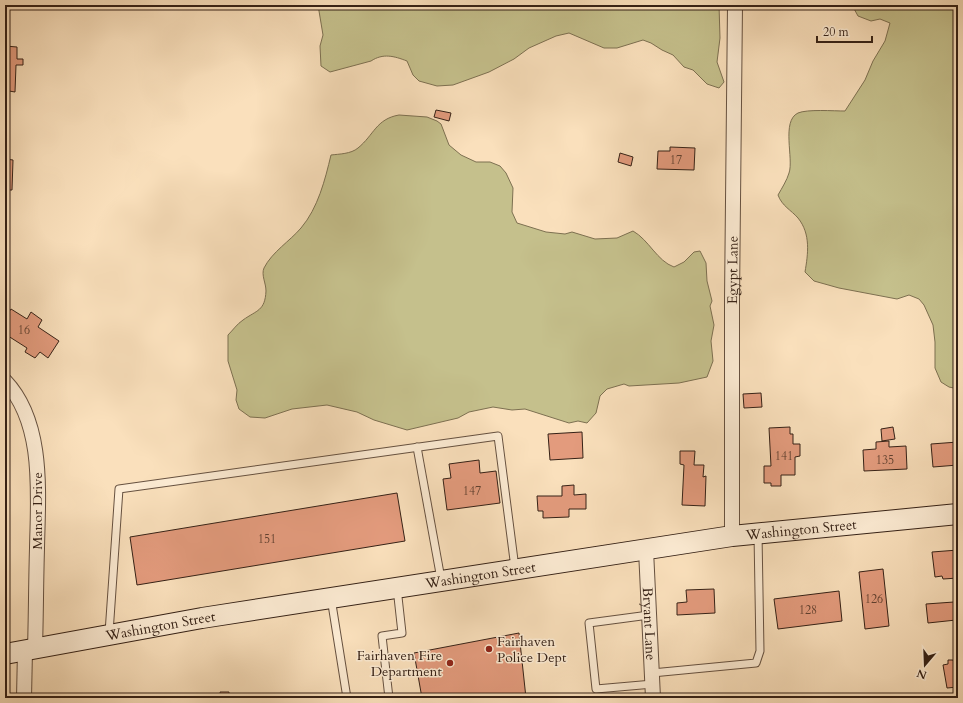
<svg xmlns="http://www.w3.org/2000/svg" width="963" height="703" viewBox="0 0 963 703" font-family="Cardo,serif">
  <rect width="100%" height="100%" fill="#fae0bc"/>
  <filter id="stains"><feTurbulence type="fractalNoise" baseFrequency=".005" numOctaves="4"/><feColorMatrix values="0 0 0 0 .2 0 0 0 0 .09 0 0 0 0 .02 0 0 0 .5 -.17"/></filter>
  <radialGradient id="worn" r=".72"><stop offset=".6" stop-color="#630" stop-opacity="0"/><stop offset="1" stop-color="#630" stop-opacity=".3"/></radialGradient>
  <!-- green -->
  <g fill="#c5c08c" stroke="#7d7051">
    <path d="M318 5H719L720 38 717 62 724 82 719 88 707 84 693 70 684 67 673 55 662 50 651 43 643 40 617 48H604L569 33 556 36 529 48 514 59 489 72 453 85 437 86 419 81 413 75 407 61C394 56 383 53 371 61L330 72 321 66 320 46 323 35Z"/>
    <path d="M852 5H958V389L949 387 941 382 935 368V342L933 325 924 305 919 299 909 295 897 299 839 288 814 281 805 272C808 254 811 234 798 218 791 210 782 206 778 195 782 188 787 180 789 173 794 159 781 121 798 113 807 109 834 111 845 111L865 80 873 61 885 41 890 23 880 19 871 21 858 16Z"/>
    <path d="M399 115 427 117 437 121 441 124 449 145 461 155 476 162H490L500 166 506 173 513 188 512 212 517 223 546 232 565 234 572 232 595 239 617 238 633 231C649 240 657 261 674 267L684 262 694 252 700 251 706 263 707 281 712 301 710 306 714 325 711 341 713 361 707 377 679 383 629 386 624 384 607 389 600 396 596 413 587 423 578 421 569 423 525 409 512 410 493 407 469 412 458 418 407 430 374 420 357 412 327 405 292 409 265 418 250 417 239 409 236 400 237 390 228 361V335C233 330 237 324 243 320 257 310 265 311 266 291 266 283 261 275 264 268 272 252 290 241 301 228 318 208 325 180 331 155 339 154 351 154 358 148 374 135 376 119 399 115Z"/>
  </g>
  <!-- building -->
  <g fill="#e39b7d" stroke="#352116">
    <path d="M5 46 17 47V59H23V65H16L15 92 9 91 8 109 5 108Z"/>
    <path d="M436 110 451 113 449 121 434 117Z"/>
    <path d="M670 147 695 148 694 170 657 169 658 151H670Z"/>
    <path d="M5 149H6V159L13 160 12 190H5Z"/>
    <path d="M620 153 633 157 631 166 618 162Z"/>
    <path d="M11 309 27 319 31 312 42 320 38 327 59 341 48 358 40 352 35 358 25 352 27 348 5 334V318Z"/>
    <path d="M761 393 762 407 744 408 743 394Z"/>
    <path d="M790 427V434H793V444H800V456L795 457V475H781V486H771V483H764V466H771L769 428Z"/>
    <path d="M893 427 895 439 882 441 881 429Z"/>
    <path d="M582 432 583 458 550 460 548 434Z"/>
    <path d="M889 441V447L906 446 907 469 864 471 863 450 876 449V442Z"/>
    <path d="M958 442V465L933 467 931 444Z"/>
    <path d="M680 451H695L694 465H704L703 477 706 476 705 506 682 505 684 465 680 464Z"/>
    <path d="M479 460 480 473 496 471 500 503 447 510 443 479 451 478 449 464Z"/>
    <path d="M574 485V495L586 494V509H569V517L543 518V511H538L537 496H562V486Z"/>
    <path d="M397 493 405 541 137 585 130 537Z"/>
    <path d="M958 550V578L943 579 942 576 935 577 932 552Z"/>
    <path d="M883 569 889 626 865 629 859 572Z"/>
    <path d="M714 589 715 613 677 615V603L687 602 686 590Z"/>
    <path d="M839 591 842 621 778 629 774 599Z"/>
    <path d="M954 602 956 620 928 623 926 604Z"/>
    <path d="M519 633 526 698H422L414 653Z"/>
    <path d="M948 660H953L954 663 958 662V687L947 688 943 665 948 664Z"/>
    <path d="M220 692H229V698H221Z"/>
  </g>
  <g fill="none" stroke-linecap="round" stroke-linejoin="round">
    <defs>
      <g id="lane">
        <path d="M417 447 441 579"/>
        <path d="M331 598 347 698"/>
        <path d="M649 615 589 623 596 689 653 684"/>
        <path d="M109 633 119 489 498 436 515 568"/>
        <path d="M652 673 756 663 760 651 758 534"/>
        <path d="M389 698 382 636 402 633 397 588"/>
      </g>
      <g id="street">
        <path d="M5 381C45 423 38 495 37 548 36 582 36 615 35 649"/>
        <path id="s1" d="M732 536V300L735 5"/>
        <path id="s2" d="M646 550 653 698"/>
        <path d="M24 698 25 650"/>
      </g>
      <g id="secondary">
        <path id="s3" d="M5 654 202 618 732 536 958 514"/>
      </g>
    </defs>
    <!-- lane casing -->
    <use href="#lane" stroke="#665140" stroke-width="9"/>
    <!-- street casing -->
    <use href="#street" stroke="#665140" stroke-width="16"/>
    <!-- secondary casing -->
    <use href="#secondary" stroke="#352116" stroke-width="22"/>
    <!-- lane -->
    <use href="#lane" stroke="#fcebd3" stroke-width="7"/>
    <!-- street -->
    <use href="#street" stroke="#fcebd3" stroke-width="14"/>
    <!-- secondary -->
    <use href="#secondary" stroke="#fcebd3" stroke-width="20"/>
  </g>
  <!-- markers -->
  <g fill="#8f2418" stroke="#fcebd3" stroke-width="1.5">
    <circle cx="489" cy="649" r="4"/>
    <circle cx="450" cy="663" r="4"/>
  </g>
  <g text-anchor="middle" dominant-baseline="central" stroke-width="3" stroke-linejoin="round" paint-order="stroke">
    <!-- number labels -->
    <g font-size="12" fill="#604030">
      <text x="676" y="160">17</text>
      <text x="24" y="330">16</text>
      <text x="784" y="456">141</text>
      <text x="885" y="460">135</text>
      <text x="472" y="491">147</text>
      <text x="267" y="539">151</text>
      <text x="874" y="599">126</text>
      <text x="808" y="610">128</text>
    </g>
    <!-- street labels -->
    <g font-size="14" fill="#352116" stroke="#fcebd3">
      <text stroke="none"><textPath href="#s1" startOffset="266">Egypt Lane</textPath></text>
      <text transform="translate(37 511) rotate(-90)">Manor Drive</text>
      <text stroke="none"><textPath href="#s3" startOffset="806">Washington Street</textPath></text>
      <text stroke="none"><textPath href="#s3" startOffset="482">Washington Street</textPath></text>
      <text stroke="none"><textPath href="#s2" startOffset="74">Bryant Lane</textPath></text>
      <text stroke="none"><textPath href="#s3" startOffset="158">Washington Street</textPath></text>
    </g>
    <!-- poi labels -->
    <g font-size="14" fill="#352116" stroke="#fcebd3" text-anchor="start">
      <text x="497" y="641">Fairhaven<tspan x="497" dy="16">Police Dept</tspan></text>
      <text x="442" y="655" text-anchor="end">Fairhaven Fire<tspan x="442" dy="16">Department</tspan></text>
    </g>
  </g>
  <!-- margin -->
  <rect width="963" height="703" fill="none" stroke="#fae0bc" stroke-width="20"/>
  <rect x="6" y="6" width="951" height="691" fill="none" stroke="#352116" stroke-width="2"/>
  <rect x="10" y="10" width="943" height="683" fill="none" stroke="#352116"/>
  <!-- north arrow -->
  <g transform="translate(925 665) rotate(199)" stroke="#fcebd3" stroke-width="3" paint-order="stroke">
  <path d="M0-3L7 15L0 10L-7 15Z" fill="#352116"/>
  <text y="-6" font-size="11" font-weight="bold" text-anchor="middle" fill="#352116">N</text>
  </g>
  <!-- scale -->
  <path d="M817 36v6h55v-6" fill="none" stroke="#352116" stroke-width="2"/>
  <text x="823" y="36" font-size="12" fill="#352116" stroke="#fcebd3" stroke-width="3" paint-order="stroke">20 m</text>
  <rect width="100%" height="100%" filter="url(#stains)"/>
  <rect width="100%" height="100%" fill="url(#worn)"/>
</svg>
